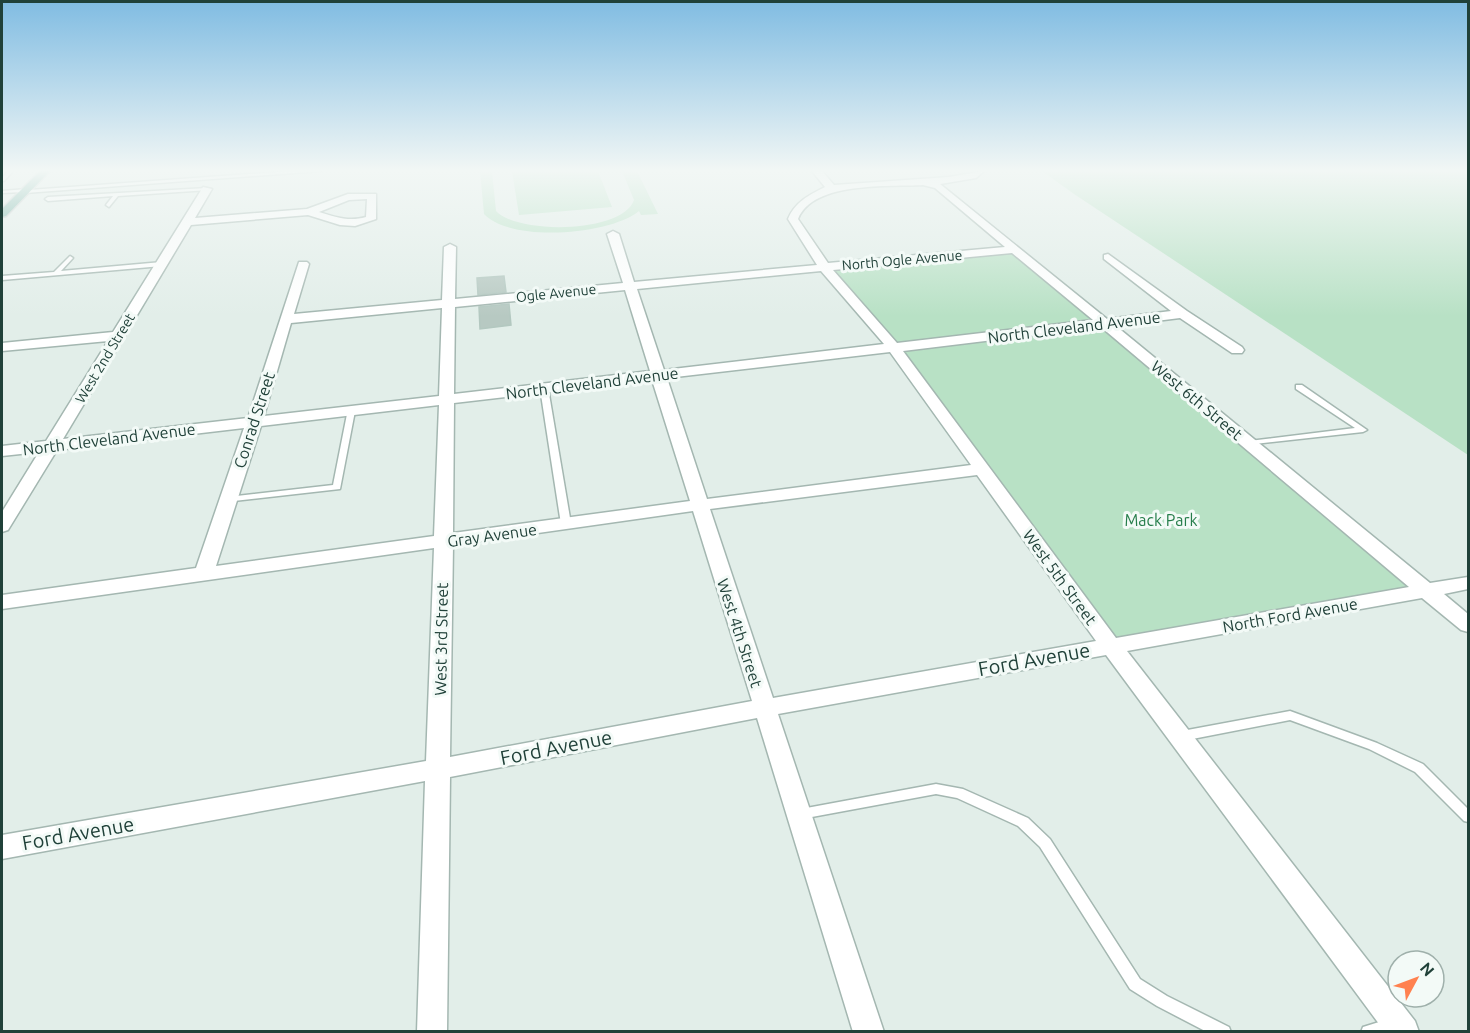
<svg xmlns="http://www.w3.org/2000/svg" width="1470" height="1033" viewBox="0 0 1470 1033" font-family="Ubuntu,sans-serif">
  <rect width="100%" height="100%" fill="#e2eee9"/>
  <!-- green -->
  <g fill="#b8e1c5">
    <path d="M480 171H492L496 211C518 235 623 233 634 200L622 171H637L658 214 641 215 639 211C610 235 511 243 484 214Z"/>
    <path d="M512 171H598L612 207 519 215Z"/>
    <path d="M1042 171H1468V455L1074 194Z"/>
    <path d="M1015 249 1429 592 1111 646 894 348 824 267Z"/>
  </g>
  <!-- building -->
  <g fill="#b7c9c2" stroke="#b3c8c0" stroke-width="1.5">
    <path d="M504 276 506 292 478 295 477 278Z"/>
    <path d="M509 304 511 325 480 329 479 307Z"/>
  </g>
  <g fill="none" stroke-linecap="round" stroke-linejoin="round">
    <defs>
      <g id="lane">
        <path d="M8 171H13L4 181H2V178Z"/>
        <path d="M292 171H321L25 193 23 192 2 193V191L27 189 29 190Z"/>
        <path d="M207 188 209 189V190L118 196 109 207 106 205 113 196 48 201 45 199 48 197Z"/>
        <path d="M70 256 73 258 61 271 162 262 165 264 162 266 2 280V276L54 272Z"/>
        <path d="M1296 385H1302L1367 430 1363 432 1246 445 1245 443 1249 441 1355 428 1296 389Z"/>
        <path d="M541 386H544L548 388 571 524 566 527 561 524 540 388Z"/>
        <path d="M348 409H354L355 411 340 489 225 502 224 500 225 498 228 497 333 485Z"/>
        <path d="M1290 711 1377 743 1423 764 1468 809V822L1464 821 1415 772 1369 749 1290 720 1182 741 1178 739 1176 736 1178 733 1182 731Z"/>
        <path d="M936 784 963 789 1028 818 1050 839 1140 979 1167 996 1229 1027 1231 1032H1207L1157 1006 1130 989 1040 847 1018 826 957 798 936 794 801 819 797 818 795 814 797 810 801 809Z"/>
        <path d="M1392 1018 1397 1021 1400 1026 1397 1031 1361 1032 1363 1027Z"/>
      </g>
      <path id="street" d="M812 171H822L834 185 949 177 984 171 976 178 940 184 1107 319 1171 311 1104 259V255L1108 254 1187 311 1242 347 1244 350 1242 353H1232L1180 318 1116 326 1430 583 1468 577V589L1444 594 1468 614V632L1461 630 1422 598 1127 651 1415 1021 1419 1032H1385L1106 655 778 714 884 1032H853L757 718 450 777 447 1032H417L425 781 2 859V835L426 761 434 548 2 609V595L196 568 244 428 57 450 8 530 2 532V512L39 452 2 456V446L46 441 108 341 2 351V343L113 332 203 187 212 189 195 218 307 209 348 194H376V219L355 226 340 225 308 215 191 225 63 439 248 418 299 262H307L309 264 294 314 442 300 444 247 450 244 456 247 455 299 623 283 607 234 613 231 619 234 634 282 817 265 788 219C795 202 809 195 825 187ZM923 185 935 188 1005 247 828 263 798 219C813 181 889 187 923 185ZM367 199 366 217C349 222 335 217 319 212L349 200ZM1012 253 1093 320 897 343 833 270ZM821 271 884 344 664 370 637 289ZM625 290 650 371 454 394 455 307ZM442 308 439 396 264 416 291 323ZM1101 327 1409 587 1116 638 903 351ZM890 352 971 465 707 499 667 378ZM652 380 690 501 453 533 454 403ZM439 405 434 536 216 566 261 426ZM977 475 1096 641 773 698 710 509ZM693 511 752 701 450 757 453 545Z"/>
      <path id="primary" d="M40 171H50L6 216 2 217V209Z"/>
    </defs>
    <!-- lane casing -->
    <use href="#lane" stroke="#a4b7b1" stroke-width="3"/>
    <!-- street casing -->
    <use href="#street" stroke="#a4b7b1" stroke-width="3"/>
    <!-- primary casing -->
    <use href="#primary" stroke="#c1cac8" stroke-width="3"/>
    <!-- lane -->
    <use href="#lane" fill="#fff" fill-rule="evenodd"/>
    <!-- street -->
    <use href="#street" fill="#fff" fill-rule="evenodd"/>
    <!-- primary -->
    <use href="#primary" fill="#61a899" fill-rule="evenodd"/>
  </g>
  <!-- sky -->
  <linearGradient id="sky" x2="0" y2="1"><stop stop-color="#80bce2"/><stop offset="0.54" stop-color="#f2f7f5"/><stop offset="1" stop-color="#f2f7f5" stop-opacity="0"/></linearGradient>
  <rect width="1470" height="316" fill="url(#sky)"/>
  <g text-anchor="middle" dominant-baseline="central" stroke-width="6" stroke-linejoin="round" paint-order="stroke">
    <!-- far-street labels -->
    <g font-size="14" fill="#204139" stroke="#f3faf7">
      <text transform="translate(902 260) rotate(-5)">North Ogle Avenue</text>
      <text transform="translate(556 293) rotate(-6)">Ogle Avenue</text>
      <text transform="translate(105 358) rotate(-59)">West 2nd Street</text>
    </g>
    <!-- street labels -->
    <g font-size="16" fill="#204139" stroke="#f3faf7">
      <text transform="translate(1074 327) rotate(-7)">North Cleveland Avenue</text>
      <text transform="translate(592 383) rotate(-7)">North Cleveland Avenue</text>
      <text transform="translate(1197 400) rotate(40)">West 6th Street</text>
      <text transform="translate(254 420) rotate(-72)">Conrad Street</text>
      <text transform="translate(109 439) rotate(-7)">North Cleveland Avenue</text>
      <text transform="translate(492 535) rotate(-8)">Gray Avenue</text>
      <text transform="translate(1060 577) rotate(54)">West 5th Street</text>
      <text transform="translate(1290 615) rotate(-10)">North Ford Avenue</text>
      <text transform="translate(740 633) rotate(72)">West 4th Street</text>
      <text transform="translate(441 639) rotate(-89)">West 3rd Street</text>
    </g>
    <!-- park labels -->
    <g font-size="16" fill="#257d4a" stroke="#f3faf7">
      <text x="1161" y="520">Mack Park</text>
    </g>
    <!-- near-street labels -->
    <g font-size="20" fill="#204139" stroke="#f3faf7">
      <text transform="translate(1034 659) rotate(-10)">Ford Avenue</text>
      <text transform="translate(556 747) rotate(-11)">Ford Avenue</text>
      <text transform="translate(78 833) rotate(-10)">Ford Avenue</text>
    </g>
  </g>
  <!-- border -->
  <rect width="1470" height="1033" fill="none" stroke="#204139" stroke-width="6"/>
  <!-- north arrow -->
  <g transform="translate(1416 979) rotate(49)"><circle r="28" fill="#f3faf7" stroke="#9fb0ab" stroke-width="1.5"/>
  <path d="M0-4.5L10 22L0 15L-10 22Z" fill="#ff814f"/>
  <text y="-9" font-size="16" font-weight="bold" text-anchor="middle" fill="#204139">N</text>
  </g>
</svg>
